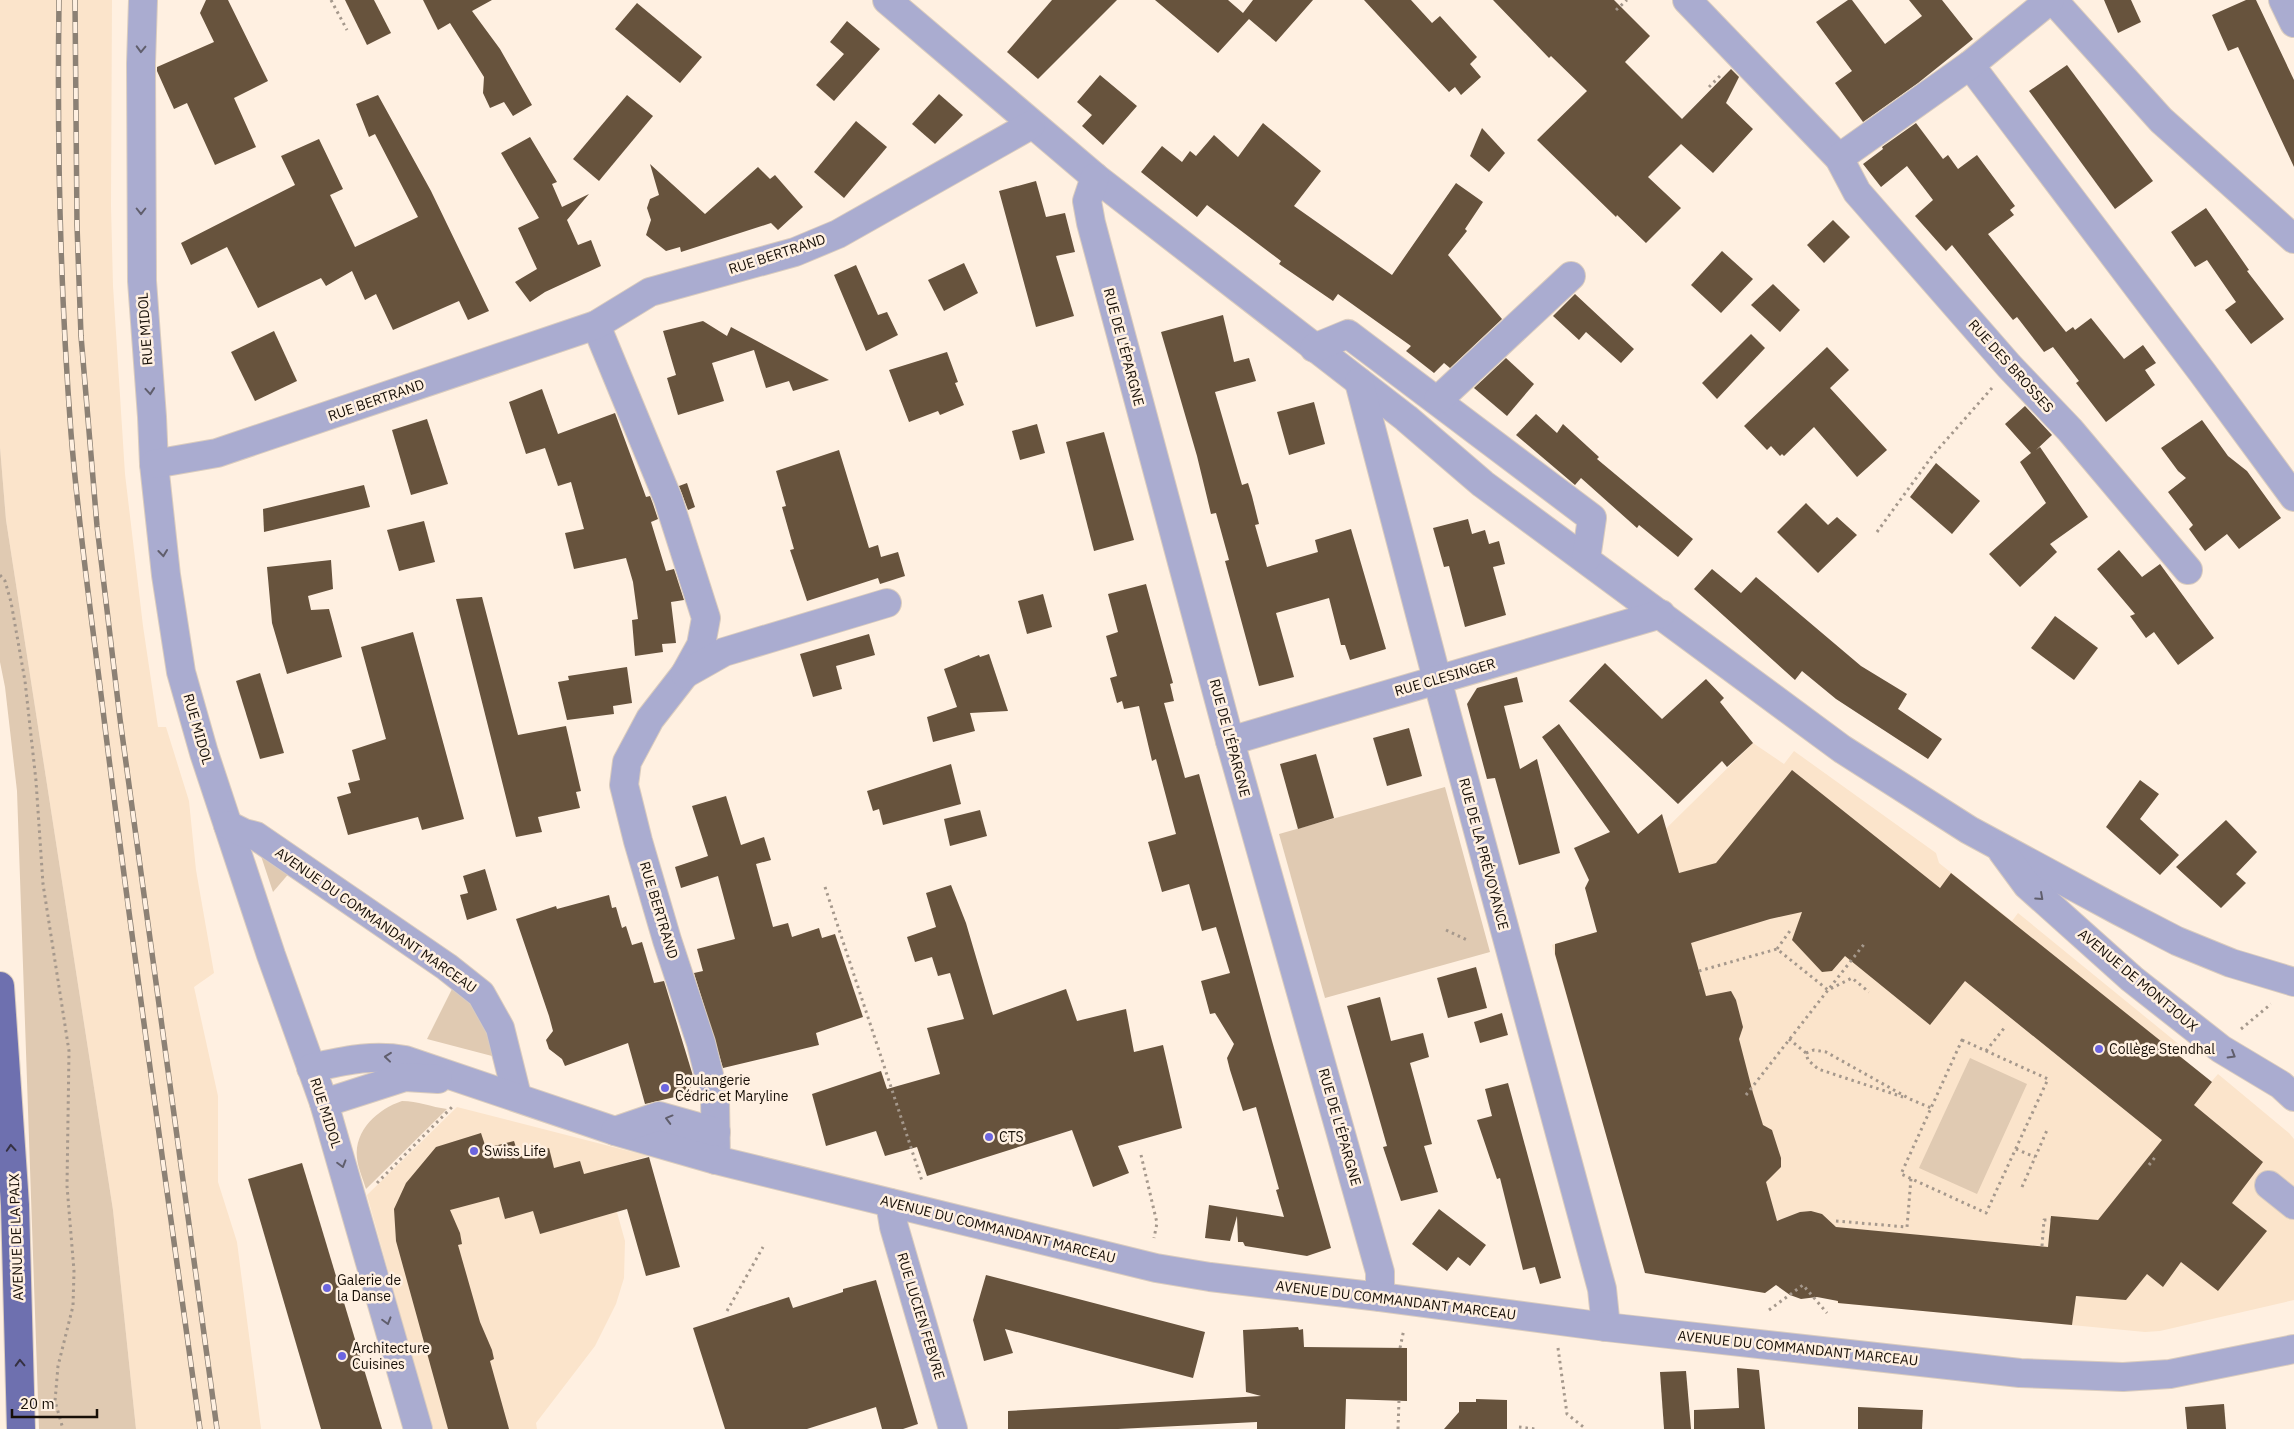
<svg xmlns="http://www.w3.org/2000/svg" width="2294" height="1429" viewBox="0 0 2294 1429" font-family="'IBM Plex Sans',sans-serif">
  <rect width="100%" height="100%" fill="#fff0e1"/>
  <!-- built -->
  <g fill="#fbe4cb">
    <path d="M0 0H112L111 206 113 286 125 474 143 626 158 727H166L189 801 196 870 214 973 194 987 218 1096V1182L237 1242 261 1429H136L113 1210 6 520 0 447Z"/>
    <path d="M1753 743 1784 764 1794 751 1936 853 1939 863 2012 921 2018 913 2181 1046 2175 1053 2211 1082 2218 1074 2289 1133 2294 1139V1300L2160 1331 2145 1332 1838 1303 1835 1299 1774 1282 1772 1288 1765 1293 1645 1273 1552 945 1597 932 1628 866Z"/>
    <path d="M457 1107 648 1156 605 1169 625 1241 624 1278 616 1304 595 1346 536 1423 537 1429H432L367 1195Z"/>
  </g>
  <!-- green -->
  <g fill="#e0cab2">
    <path d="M0 447 6 520 113 1210 136 1429H39L17 791 5 687 0 662Z"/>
    <path d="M1445 787 1490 952 1325 998 1279 834Z"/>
    <path d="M259 850 291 871 273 892Z"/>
    <path d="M455 983C472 1004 492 1028 492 1056L427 1039Z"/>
    <path d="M1970 1058 2027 1084 1977 1194 1919 1168Z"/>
    <path d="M402 1101C418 1101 431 1107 447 1109L366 1189C363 1179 358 1168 357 1158 354 1130 378 1109 402 1101Z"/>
  </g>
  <!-- building -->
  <g fill="#67533d" fill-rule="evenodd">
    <path d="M206 0H228L268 81 234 98 256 147 215 165 187 103 174 109 157 71V67L214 42 200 13Z"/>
    <path d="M345 0H374L391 33 367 45Z"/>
    <path d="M423 0H492L472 11 500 49 532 105 513 116 504 102 490 108 483 93 484 77 450 23 438 30Z"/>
    <path d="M1052 0H1117L1038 79 1007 52Z"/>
    <path d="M1155 0H1228L1243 13 1253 0H1313L1276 42 1249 19 1218 53Z"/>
    <path d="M1364 0H1411L1432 23 1440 16 1477 57 1470 64 1481 77 1461 95 1455 87 1449 92Z"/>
    <path d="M1493 0H1614L1650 36 1625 62 1682 119 1731 69 1739 77 1726 103 1753 129 1713 173 1681 144 1648 177 1681 208 1646 243 1617 215 1616 217 1537 140 1587 91 1551 56 1549 58Z"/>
    <path d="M1848 0H1852L1885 44 1922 16 1909 0H1942L1973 39 1918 83 1863 122 1835 83 1852 71 1816 22Z"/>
    <path d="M2104 0H2131L2141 22 2118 33Z"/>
    <path d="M2246 0H2256L2294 80V167L2238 47 2228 51 2212 15Z"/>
    <path d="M637 3 702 57 680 83 615 29Z"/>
    <path d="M847 21 880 49 834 101 816 85 844 54 830 42Z"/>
    <path d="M2067 65 2153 181 2115 209 2029 91Z"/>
    <path d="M1100 75 1137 106 1103 145 1082 126 1092 115 1077 102Z"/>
    <path d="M939 94 963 115 935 144 912 124Z"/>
    <path d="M378 95 431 191 489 311 468 320 459 301 393 330 376 294 365 300 352 271 326 286 321 278 258 308 227 247 191 265 181 243 295 185 281 156 319 139 343 189 330 195 355 247 418 217 375 134 369 137 356 104Z"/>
    <path d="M627 95 653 116 599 181 573 159Z"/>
    <path d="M856 121 887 147 844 198 814 172Z"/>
    <path d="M1263 123 1321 171 1294 206 1392 275 1456 183 1483 202 1465 229 1467 231 1448 255 1502 319 1450 368 1444 363 1434 373 1406 351 1411 346 1338 294 1333 301 1279 264 1281 261 1207 205 1197 217 1141 172 1162 146 1182 162 1190 151 1196 156 1214 135 1238 157Z"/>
    <path d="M1916 123 1943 159 1948 155 1958 169 1977 155 2015 206 2010 210 2014 215 1988 234 2066 332 2073 327 2075 330 2091 318 2124 359 2143 345 2156 363 2145 370 2155 385 2106 422 2076 383 2079 381 2053 347 2044 352 2017 317 2013 320 1952 245 1946 251 1915 216 1933 200 1907 166 1881 187 1863 164 1883 149 1882 147Z"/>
    <path d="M1482 128 1505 153 1489 172 1470 156Z"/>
    <path d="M530 137 557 182 552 184 562 207 589 194 567 220 578 245 591 240 601 266 545 292 530 302 515 282 537 269 518 228 539 218 501 153Z"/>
    <path d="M650 164 705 214 758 167 770 179 775 175 803 207 778 230 771 223 681 252 680 247 666 251 646 235 651 220 647 208 650 199 659 195Z"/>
    <path d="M1036 181 1046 217 1065 213 1075 252 1056 256 1074 316 1036 327 999 191Z"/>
    <path d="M2206 208 2249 270 2247 271 2284 319 2251 344 2225 310 2236 302 2207 260 2195 267 2171 232Z"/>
    <path d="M1833 220 1850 237 1824 263 1807 245Z"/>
    <path d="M1722 251 1753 279 1721 313 1691 285Z"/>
    <path d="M964 263 978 293 944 311 928 280Z"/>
    <path d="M856 265 878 315 887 312 898 335 866 351 834 275Z"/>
    <path d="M1773 284 1800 310 1780 332 1751 305Z"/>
    <path d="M1575 294 1634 349 1621 363 1586 332 1579 340 1553 316Z"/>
    <path d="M1223 315 1234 362 1249 358 1256 381 1215 392 1242 485 1248 483 1252 496 1259 524 1255 525 1267 567 1318 552 1315 540 1351 529 1386 649 1350 660 1345 645H1341L1329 598 1276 613 1294 677 1259 686 1225 561 1229 560 1216 513 1211 514 1197 456 1161 332Z"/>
    <path d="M703 321 727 336 731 327 829 380 793 391 789 381 766 388 754 350 712 363 724 401 678 415 667 378 676 375 663 331Z"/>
    <path d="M274 331 297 381 255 401 231 352Z"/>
    <path d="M1751 334 1765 348 1717 399 1702 383Z"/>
    <path d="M1827 347 1849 370 1830 388 1887 450 1857 477 1814 427 1784 456 1782 454 1780 456 1771 446 1767 450 1744 426Z"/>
    <path d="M947 352 958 382 955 383 964 405 940 415 938 411 909 422 889 370Z"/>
    <path d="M1506 358 1534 384 1507 416 1474 388Z"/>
    <path d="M542 389 558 434 615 413 646 497 650 496 653 504 658 519 651 522 666 571 674 569 684 600 671 602 676 643 662 644 663 652 635 656 632 620 638 619 633 582 626 558 574 569 565 533 584 529 571 482 558 486 545 448 526 454 509 402Z"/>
    <path d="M1314 402 1325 444 1289 455 1277 412Z"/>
    <path d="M2025 406 2052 435 2036 450 2040 447 2088 517 2050 544 2057 552 2020 587 1989 554 2046 503 2020 462 2031 453 2005 424Z"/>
    <path d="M1536 414 1557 433 1563 424 1599 457 1597 459 1693 539 1678 557 1639 525 1637 528 1581 478 1575 485 1516 435Z"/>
    <path d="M427 419 448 484 411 495 392 430Z"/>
    <path d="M2202 420 2228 456 2247 471 2281 518 2239 549 2227 534 2205 551 2189 529 2193 525 2168 492 2186 478 2178 471 2161 448Z"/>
    <path d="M1037 424 1045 453 1020 460 1012 431Z"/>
    <path d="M1104 432 1134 540 1094 551 1066 442Z"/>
    <path d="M839 450 869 548 878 545 881 557 898 552 905 576 880 584 878 578 807 601 790 550 794 549 782 507 786 506 776 471Z"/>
    <path d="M1936 463 1980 501 1952 534 1910 497Z"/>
    <path d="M687 483 695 507 688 510 679 486Z"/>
    <path d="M364 485 370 507 264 532 263 509Z"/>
    <path d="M1806 503 1828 525 1837 517 1857 535 1818 573 1777 532Z"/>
    <path d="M1468 519 1472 534 1485 530 1489 544 1499 541 1505 564 1493 567 1506 615 1465 627 1449 566 1444 567 1433 528Z"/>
    <path d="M424 521 435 562 399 571 387 530Z"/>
    <path d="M2119 550 2142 577 2160 564 2214 638 2178 665 2154 632 2146 638 2130 616 2135 614 2097 569Z"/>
    <path d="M331 560 333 589 308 596 311 610 329 609 342 657 287 674 272 623 267 567Z"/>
    <path d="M1712 569 1741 593 1756 577 1861 666 1907 694 1898 709 1942 739 1928 759 1836 699 1802 671 1795 680 1694 589Z"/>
    <path d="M1146 584 1173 683 1170 684 1174 701 1164 703 1185 778 1199 774 1272 1041 1331 1248 1307 1256 1245 1246 1243 1242H1238L1237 1216 1230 1241 1205 1238 1209 1205 1284 1217 1276 1190 1279 1189 1256 1107 1243 1111 1230 1070 1227 1058 1234 1044 1215 1013 1210 1014 1201 981 1230 973 1216 927 1202 931 1189 884 1162 892 1148 842 1176 834 1156 759 1152 761 1139 706 1124 709 1122 701 1117 703 1110 678 1117 676 1106 636 1118 632 1108 594Z"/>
    <path d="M1043 594 1052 627 1027 634 1018 601Z"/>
    <path d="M482 597 518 735 566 726 581 791 576 792 580 808 538 817 542 832 516 837 456 599Z"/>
    <path d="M2055 616 2098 648 2074 680 2031 648Z"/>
    <path d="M413 632 464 819 422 830 418 817 348 835 337 797 351 793 348 783 360 780 352 750 386 739 361 647Z"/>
    <path d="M869 634 875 655 836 666 842 689 813 697 800 654Z"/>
    <path d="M989 654 1008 711 970 713 975 731 933 742 927 717 957 707 944 669 979 655 980 657Z"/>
    <path d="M1605 663 1662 719 1706 679 1724 698 1720 702 1753 743 1727 767 1722 761 1678 804 1569 701Z"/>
    <path d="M627 667 632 703 613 706 614 714 567 720 558 682 569 680 568 676Z"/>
    <path d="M260 673 284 753 260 759 236 681Z"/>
    <path d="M1517 677 1523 702 1504 706 1520 769 1537 759 1560 853 1519 865 1495 778 1487 779 1467 704 1477 688Z"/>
    <path d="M1559 724 1638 834 1662 814 1679 873 1716 863 1792 770 1940 888 1951 873 2212 1082 2194 1105 2263 1162 2232 1203 2267 1231 2218 1291 2181 1262 2163 1287 2147 1274 2126 1300 2076 1296 2072 1325 1838 1303V1301L1817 1297 1801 1299 1790 1295 1776 1285 1765 1293 1645 1273 1555 954V944L1597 932 1585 888 1589 880 1574 848 1610 832 1542 737ZM1802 912 1792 940 1822 972 1832 971 1845 956 1930 1025 1965 981 2162 1140 2098 1220 2051 1216 2048 1247 1836 1227 1822 1214 1811 1211 1800 1212 1777 1221 1766 1182 1781 1167V1158L1772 1130 1763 1125 1753 1093 1739 1039 1743 1027 1736 1000 1731 991 1706 996 1691 943 1770 919Z"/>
    <path d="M1409 728 1422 776 1387 786 1373 738Z"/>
    <path d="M1316 754 1334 818 1298 829 1280 764Z"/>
    <path d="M951 764 961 804 883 825 879 809 873 811 867 791Z"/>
    <path d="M2140 780 2159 794 2140 819 2179 855 2160 875 2106 827Z"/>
    <path d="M726 796 741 845 764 837 771 860 756 864 773 927 788 923 792 937 819 928 822 938 835 934 863 1017 816 1033 819 1045 723 1068 694 973 703 971 697 949 735 939 718 876 681 888 675 867 708 856 692 806Z"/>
    <path d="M980 810 987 836 950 846 944 819Z"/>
    <path d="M2226 820 2257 852 2236 874 2246 883 2221 908 2176 867Z"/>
    <path d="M485 869 497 910 467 920 460 895 468 893 463 876Z"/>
    <path d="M951 885 966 923 993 1015 1066 989 1077 1021 1126 1009 1134 1052 1163 1045 1182 1128 1118 1146 1129 1173 1093 1187 1072 1130 927 1176 917 1147 885 1156 876 1131 826 1146 812 1094 881 1071 887 1089 940 1074 927 1028 964 1019 950 973 938 976 932 957 915 962 907 937 936 927 926 893Z"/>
    <path d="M609 895 612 908 616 907 622 928 626 926 632 945 642 942 654 983 664 981 693 1076 688 1077 692 1093 645 1104 628 1043 565 1066 562 1059 549 1049 546 1040 553 1031 549 1016 516 919 556 906 557 909Z"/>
    <path d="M1476 967 1487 1008 1448 1018 1437 978Z"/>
    <path d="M1380 997 1391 1041 1423 1033 1429 1057 1410 1063 1432 1144 1424 1146 1438 1192 1401 1201 1383 1147 1387 1146 1347 1006Z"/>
    <path d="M1502 1013 1508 1035 1480 1043 1474 1022Z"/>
    <path d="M1508 1083 1561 1278 1540 1284 1535 1267 1523 1270 1500 1178 1497 1179 1477 1120 1492 1116 1485 1089Z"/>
    <path d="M481 1133 486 1148 514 1141 519 1157 549 1148 554 1168 580 1161 584 1174 649 1157 680 1267 646 1276 627 1209 540 1234 533 1211 505 1219 499 1197 450 1210 460 1233 462 1244 458 1245 480 1322 492 1350 494 1359 490 1361 509 1429H448L396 1241 394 1209 406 1183 436 1147Z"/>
    <path d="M302 1163 382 1429H321L248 1179Z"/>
    <path d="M1439 1209 1486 1245 1470 1266 1458 1257 1447 1271 1412 1244Z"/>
    <path d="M986 1275 1205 1332 1193 1378 1005 1329 1013 1353 984 1361 973 1320Z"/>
    <path d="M876 1280 918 1424 903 1429H882L876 1407 807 1429H725L693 1328 789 1297 793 1308 843 1292V1289Z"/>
    <path d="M1298 1327 1299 1330 1303 1329 1304 1347 1407 1348V1401L1346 1399 1345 1429H1257V1422L1118 1429H1008V1411L1261 1396 1246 1392 1243 1330Z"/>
    <path d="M1737 1368 1759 1370 1765 1429H1694V1410L1739 1408Z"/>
    <path d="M1686 1371 1691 1429H1664L1660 1372Z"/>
    <path d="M1476 1399 1507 1400V1429H1444L1459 1412V1402H1476Z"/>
    <path d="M2224 1404 2226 1429H2187L2185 1407Z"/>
    <path d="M1858 1407 1923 1410 1922 1429H1858Z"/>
  </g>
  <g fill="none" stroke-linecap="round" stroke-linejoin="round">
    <defs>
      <g id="minor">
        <path d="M143 0 141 64 142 281 152 417 154 464 166 575 181 672 204 753 271 955 324 1103 418 1429"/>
        <path d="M887 0 1095 177 1406 418 1483 484 1842 749 1969 830 2119 911 2177 941 2231 963 2294 982"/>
        <path d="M1687 0 1839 158 1857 192 2009 366 2070 430 2188 570"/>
        <path d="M2053 0 2161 120 2294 239"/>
        <path d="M2283 0 2294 23"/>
        <path d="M1970 65 2202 372 2294 497"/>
        <path d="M1839 158 1970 65 2050 0"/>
        <path d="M1095 177 1087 201 1091 223 1230 741 1380 1272V1297"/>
        <path d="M596 325 668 499 706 618 701 645 685 674 650 719 627 762 624 785 638 841 667 940 701 1043 715 1099 716 1160"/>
        <path d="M1314 348 1348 334 1592 518 1586 559"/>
        <path d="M1359 382 1437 679 1602 1289 1606 1327"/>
        <path d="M1438 400 1571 276"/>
        <path d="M154 464 217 453 596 325 650 292 795 252 838 234 1031 125"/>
        <path d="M685 674 724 652 887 603"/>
        <path d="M1230 741 1661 614"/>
        <path d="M228 825 244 833 256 836 447 967 481 994 500 1028 517 1096"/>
        <path d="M2002 851 2027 885 2132 979 2221 1049 2281 1085 2294 1097"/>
        <path d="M311 1068C344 1061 371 1054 405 1060L615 1131 716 1160 1156 1268 1210 1277 1380 1297 1606 1327 2020 1373 2123 1377 2170 1374 2294 1349"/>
        <path d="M324 1103 405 1077 438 1079"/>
        <path d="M615 1131 659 1116 716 1132"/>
        <path d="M2269 1185 2294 1205"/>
        <path d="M890 1203 894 1227 953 1429"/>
      </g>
      <path id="major" d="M0 986 15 1205 21 1429"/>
    </defs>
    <!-- minor casing -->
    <use href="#minor" stroke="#daccbe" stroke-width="30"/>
    <!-- major casing -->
    <use href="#major" stroke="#daccbe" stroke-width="30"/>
    <!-- path -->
    <g stroke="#a5988c" stroke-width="3" stroke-dasharray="2.5 4" stroke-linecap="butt">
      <path d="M331 0 347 30"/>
      <path d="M1616 10 1627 0"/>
      <path d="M1709 87 1722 74"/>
      <path d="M1877 532 1933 455 1992 388"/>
      <path d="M0 575 5 581 11 602 25 681 36 781 43 884 69 1051 67 1186 74 1271 73 1306 58 1366 55 1401 63 1429"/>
      <path d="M825 887 922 1181"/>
      <path d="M1446 930 1467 940"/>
      <path d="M1777 949 1792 928"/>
      <path d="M1699 971 1777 949 1828 990 1865 943"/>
      <path d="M2241 1029 2271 1004"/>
      <path d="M1789 1039 1806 1053 1808 1060 1818 1069 1903 1097"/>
      <path d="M1962 1040 2048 1079 1986 1213 1901 1174Z"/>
      <path d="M1986 1051 2005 1027"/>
      <path d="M1806 1053 1814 1050 1826 1052 1910 1099 1931 1108"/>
      <path d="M1746 1095 1828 990 1852 978 1869 992"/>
      <path d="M2016 1149 2035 1157"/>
      <path d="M1141 1155 1157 1223 1154 1238"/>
      <path d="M2149 1165 2156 1156"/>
      <path d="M377 1183 452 1107"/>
      <path d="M2022 1187 2048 1128"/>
      <path d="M1836 1221 1907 1227 1911 1178"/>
      <path d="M2042 1246 2044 1220H2051"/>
      <path d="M1769 1310 1803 1285 1827 1313"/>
      <path d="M727 1311 763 1247"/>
      <path d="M1400 1348 1404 1329"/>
      <path d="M1558 1348 1567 1414 1586 1429"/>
      <path d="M1519 1427 1535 1429"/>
      <path d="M1398 1429 1399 1400"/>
    </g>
    <!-- minor -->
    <use href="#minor" stroke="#aaacd0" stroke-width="28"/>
    <!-- major -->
    <use href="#major" stroke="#6e70af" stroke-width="28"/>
    <defs>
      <g id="rail">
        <path d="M59 0C57 145 60 289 71 433 79 534 94 634 106 735 135 966 168 1198 200 1429"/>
        <path d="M75 0 77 225 81 336 97 526 120 719 217 1429"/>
      </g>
    </defs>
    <!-- rail casing -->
    <use href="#rail" stroke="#8c8175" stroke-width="5.5"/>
    <!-- rail -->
    <use href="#rail" stroke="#fff0e1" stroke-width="4" stroke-dasharray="11" stroke-linecap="butt"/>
  </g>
  <!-- one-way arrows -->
  <defs><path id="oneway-chevron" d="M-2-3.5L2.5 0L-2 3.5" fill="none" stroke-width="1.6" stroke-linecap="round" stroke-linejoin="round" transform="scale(1.25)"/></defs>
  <g stroke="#605e6c">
    <use href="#oneway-chevron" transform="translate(141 49) rotate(92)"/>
    <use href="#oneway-chevron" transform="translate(141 211) rotate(90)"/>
    <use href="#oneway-chevron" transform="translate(150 391) rotate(85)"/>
    <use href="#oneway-chevron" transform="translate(163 553) rotate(84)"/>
    <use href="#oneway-chevron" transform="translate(2040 897) rotate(42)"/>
    <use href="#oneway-chevron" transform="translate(2232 1055) rotate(31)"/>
    <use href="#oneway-chevron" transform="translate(388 1057) rotate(-174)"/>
    <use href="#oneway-chevron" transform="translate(669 1119) rotate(-165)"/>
    <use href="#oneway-chevron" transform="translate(342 1164) rotate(74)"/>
    <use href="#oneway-chevron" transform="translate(387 1321) rotate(74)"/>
  </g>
  <g stroke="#353142">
    <use href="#oneway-chevron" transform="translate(11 1148) rotate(-94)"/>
    <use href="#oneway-chevron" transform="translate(20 1363) rotate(-92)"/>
  </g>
  <!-- markers -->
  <g fill="#6c65df" stroke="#fff0e1" stroke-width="2">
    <circle cx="2099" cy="1049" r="5"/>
    <circle cx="665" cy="1088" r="5"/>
    <circle cx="989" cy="1137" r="5"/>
    <circle cx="474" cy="1151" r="5"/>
    <circle cx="327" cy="1288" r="5"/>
    <circle cx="342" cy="1356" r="5"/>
  </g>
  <g text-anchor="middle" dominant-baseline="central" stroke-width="5" stroke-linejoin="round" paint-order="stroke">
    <!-- street labels -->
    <g font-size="14" fill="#170f07" stroke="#fff0e1">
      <text transform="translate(777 254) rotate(-18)">RUE BERTRAND</text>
      <text transform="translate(145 329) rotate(-94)">RUE MIDOL</text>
      <text transform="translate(1124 347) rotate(75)">RUE DE L'ÉPARGNE</text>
      <text transform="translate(2011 366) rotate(48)">RUE DES BROSSES</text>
      <text transform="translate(376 400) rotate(-19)">RUE BERTRAND</text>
      <text transform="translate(1445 677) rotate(-16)">RUE CLESINGER</text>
      <text transform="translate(198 729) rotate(74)">RUE MIDOL</text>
      <text transform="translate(1230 738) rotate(75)">RUE DE L'ÉPARGNE</text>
      <text transform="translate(1484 854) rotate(75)">RUE DE LA PRÉVOYANCE</text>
      <text transform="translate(659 910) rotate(73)">RUE BERTRAND</text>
      <text transform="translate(376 920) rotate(35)">AVENUE DU COMMANDANT MARCEAU</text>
      <text transform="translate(2138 980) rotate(40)">AVENUE DE MONTJOUX</text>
      <text transform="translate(326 1113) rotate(72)">RUE MIDOL</text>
      <text transform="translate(1340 1127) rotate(74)">RUE DE L'ÉPARGNE</text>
      <text transform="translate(998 1229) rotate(14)">AVENUE DU COMMANDANT MARCEAU</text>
      <text transform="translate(16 1237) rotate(-92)">AVENUE DE LA PAIX</text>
      <text transform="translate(1396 1300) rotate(7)">AVENUE DU COMMANDANT MARCEAU</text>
      <text transform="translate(921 1316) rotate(73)">RUE LUCIEN FEBVRE</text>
      <text transform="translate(1798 1348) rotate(6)">AVENUE DU COMMANDANT MARCEAU</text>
    </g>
    <!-- poi labels -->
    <g font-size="14" fill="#170f07" stroke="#fff0e1" text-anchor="start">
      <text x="2109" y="1049">Collège Stendhal</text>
      <text x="675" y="1080">Boulangerie<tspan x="675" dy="16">Cédric et Maryline</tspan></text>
      <text x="999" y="1137">CTS</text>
      <text x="484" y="1151">Swiss Life</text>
      <text x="337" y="1280">Galerie de<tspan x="337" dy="16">la Danse</tspan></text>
      <text x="352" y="1348">Architecture<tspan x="352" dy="16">Cuisines</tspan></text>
    </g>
  </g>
  <!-- scale -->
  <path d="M12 1409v8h85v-8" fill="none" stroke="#170f07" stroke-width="2.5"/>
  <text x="20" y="1409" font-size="15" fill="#170f07" stroke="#fff0e1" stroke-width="4" paint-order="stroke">20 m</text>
</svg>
